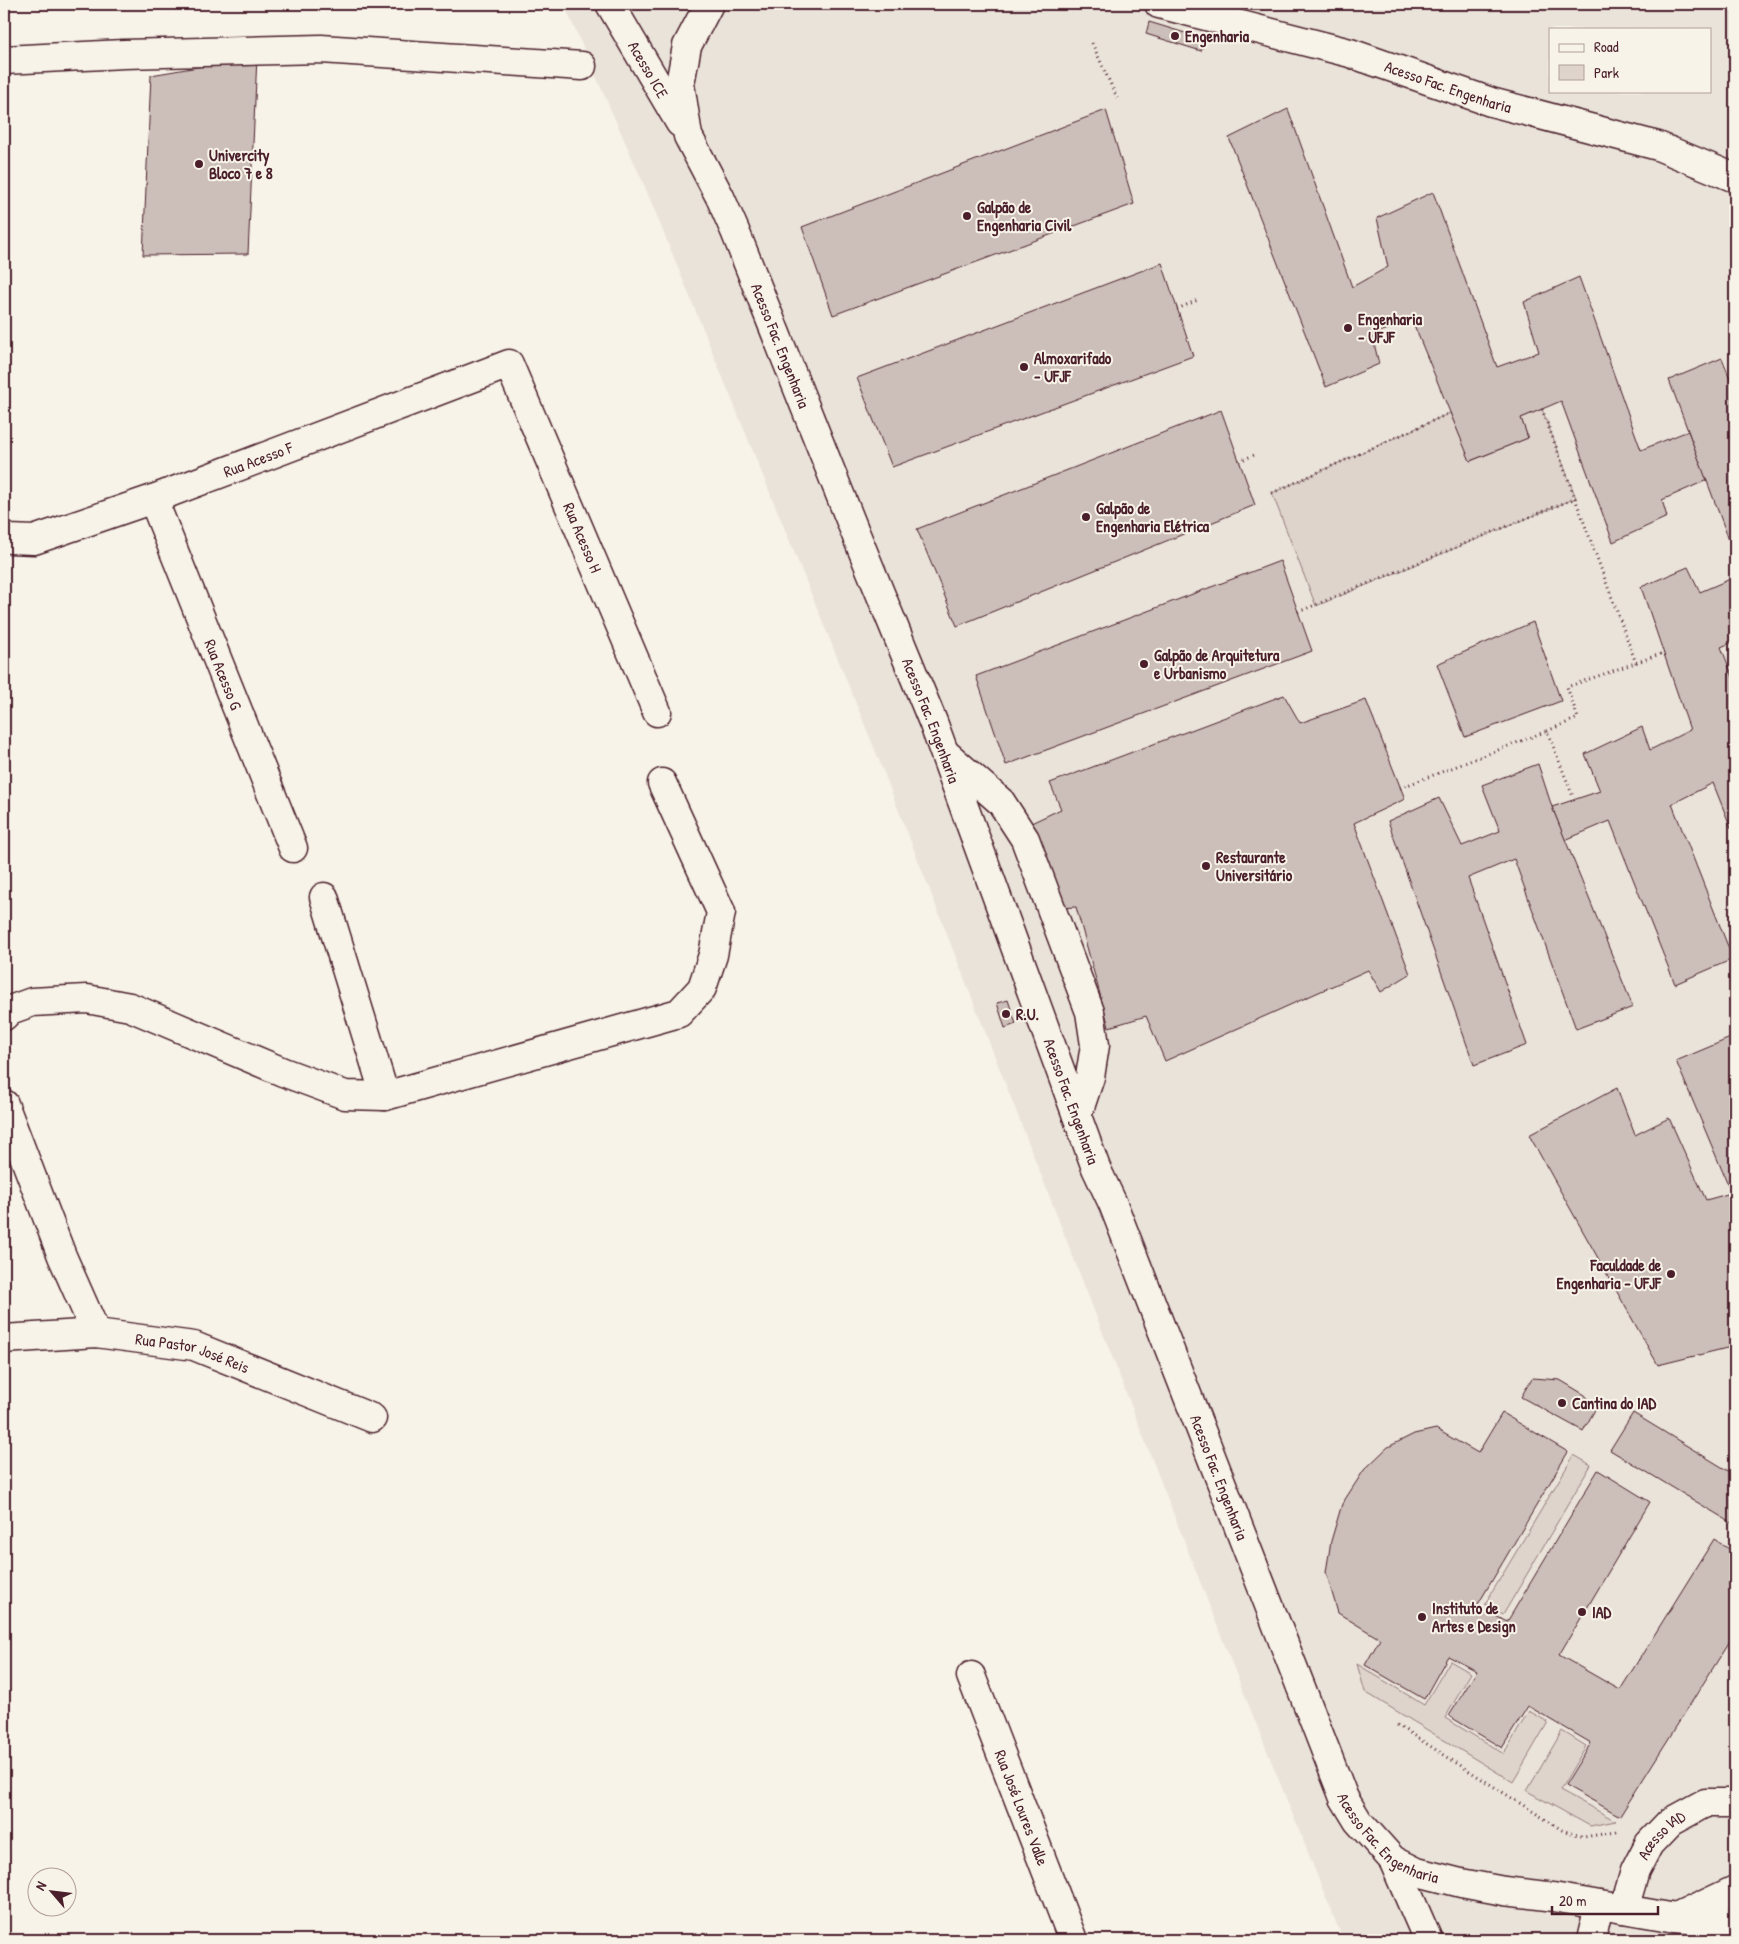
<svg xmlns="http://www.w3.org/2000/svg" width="1739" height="1944" viewBox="0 0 1739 1944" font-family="'Patrick Hand',sans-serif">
  <rect width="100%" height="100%" fill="#f7f3e8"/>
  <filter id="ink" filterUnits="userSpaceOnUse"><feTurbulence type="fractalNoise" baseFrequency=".02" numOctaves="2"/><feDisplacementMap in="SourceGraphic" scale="10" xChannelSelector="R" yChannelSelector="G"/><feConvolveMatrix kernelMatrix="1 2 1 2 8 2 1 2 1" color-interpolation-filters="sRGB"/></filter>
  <g filter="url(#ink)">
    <!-- built -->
    <path fill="#eae3da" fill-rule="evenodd" d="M564 4H1735V1940H1343L1231 1661 875 750 645 187ZM1550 29H1710V91H1550Z"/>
    <!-- green -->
    <g fill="#ded4cc" stroke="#947a7c">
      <path d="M1542 409 1576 498 1316 606 1272 493 1450 413 1471 461 1528 438 1521 418Z"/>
      <path d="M1574 1455 1591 1465 1503 1615 1485 1604Z"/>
      <path d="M1450 1661 1471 1673 1445 1718 1504 1754 1529 1711 1548 1722 1513 1782 1365 1692 1357 1664 1424 1705Z"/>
      <path d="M1562 1731 1586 1746 1560 1790 1616 1821 1590 1826 1527 1791Z"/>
    </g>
    <!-- building -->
    <g fill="#ccbfb9" stroke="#4a1f2b">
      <path d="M1149 22 1205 39 1201 51 1146 34Z"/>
      <path d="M257 57 248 254 143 255 151 75Z"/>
      <path d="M1288 109 1352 287 1388 267 1377 218 1433 192 1497 367 1539 352 1524 302 1579 277 1641 450 1688 431 1707 480 1662 500 1667 517 1613 542 1561 401 1521 418 1528 438 1470 461 1412 320 1372 335 1379 364 1326 387 1229 138Z"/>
      <path d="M1106 110 1134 204 833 315 802 227Z"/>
      <path d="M1162 263 1193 356 892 467 857 378Z"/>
      <path d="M1722 358 1735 391V556L1669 380Z"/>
      <path d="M1221 410 1255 505 957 626 917 529Z"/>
      <path d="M1280 561 1312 651 1006 765 976 676Z"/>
      <path d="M1688 567 1700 592 1735 577V641L1721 647 1735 682V826L1731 828 1713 783 1672 804 1733 959 1675 984 1610 821 1565 840 1552 807 1600 791 1585 754 1642 727 1650 750 1690 730 1641 587Z"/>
      <path d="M1533 622 1561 701 1465 737 1437 664Z"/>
      <path d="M1284 695 1300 723 1366 700 1405 799 1354 823 1410 974 1381 992 1368 970 1165 1061 1146 1016 1109 1027 1076 907 1058 908 1027 825 1061 809 1050 783Z"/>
      <path d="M1538 764 1552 807 1633 1007 1576 1029 1514 859 1468 878 1527 1045 1474 1065 1388 821 1439 798 1462 846 1500 831 1482 785Z"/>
      <path d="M1008 1000 1016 1024 1005 1028 997 1003Z"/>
      <path d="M1735 1036V1201L1676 1061Z"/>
      <path d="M1617 1088 1635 1135 1669 1118 1706 1200 1731 1193 1735 1202V1346L1658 1365 1529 1135Z"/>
      <path d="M1532 1378 1560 1380 1585 1395 1596 1408 1583 1431 1521 1397Z"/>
      <path d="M1502 1413 1568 1452 1477 1606 1507 1622 1598 1470 1650 1502 1559 1655 1620 1690 1714 1539 1735 1553V1633L1620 1816 1565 1785 1591 1743 1528 1706 1502 1748 1449 1716 1477 1671 1448 1656 1424 1699 1365 1665 1380 1639 1338 1613 1326 1572 1331 1541 1342 1504 1364 1470 1388 1447 1414 1434 1436 1429 1478 1453Z"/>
      <path d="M1633 1413 1735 1475V1525L1610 1450Z"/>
    </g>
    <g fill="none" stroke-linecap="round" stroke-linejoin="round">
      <defs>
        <g id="minor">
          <path id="s1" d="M610 4 680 123"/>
          <path id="s2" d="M709 4 687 46 680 84 688 136 720 197 735 231 857 537 933 722 1096 1168 1113 1204 1344 1798 1358 1821 1393 1860 1417 1872 1461 1883 1504 1891 1547 1896 1676 1918 1735 1924"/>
          <path id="s3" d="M1159 4 1350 53 1491 102 1658 146 1735 178"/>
          <path d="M4 60 124 54 321 49 582 66"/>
          <path id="s4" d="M153 499 293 848"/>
          <path id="s5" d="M4 536 9 539 34 540 153 499 509 364 657 712"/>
          <path d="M945 753 1001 802 1025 839 1090 1012 1095 1045 1090 1077 1077 1116"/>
          <path d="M324 897 385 1096"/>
          <path d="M4 1016 10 1010 32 1002 87 999 130 1007 283 1072 345 1095 385 1096 679 1013 702 988 713 955 721 912 662 783"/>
          <path d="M4 1104 62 1256 96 1333"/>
          <path id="s6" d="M4 1339 96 1333 194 1346 372 1418"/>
          <path id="s7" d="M971 1676 1073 1940"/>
          <path d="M1393 1860 1428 1940"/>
          <path id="s8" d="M1624 1909 1635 1871 1649 1844 1670 1822 1705 1803H1735"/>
          <path d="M1676 1918 1735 1890"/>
          <path d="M1591 1940 1599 1906"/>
        </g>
      </defs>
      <!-- minor casing -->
      <use href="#minor" stroke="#4a1f2b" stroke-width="31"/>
      <!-- path -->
      <g stroke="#4a1f2b" stroke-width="3" stroke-dasharray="1 4" stroke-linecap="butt">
        <path d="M1092 43 1117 98"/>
        <path d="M1177 309 1198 300"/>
        <path d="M1542 409 1636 663"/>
        <path d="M1239 461 1257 454"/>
        <path d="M1272 493 1450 413"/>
        <path d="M1298 612 1576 498"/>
        <path d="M1547 731 1578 718 1567 687 1663 653"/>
        <path d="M1400 788 1547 731 1574 799"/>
        <path d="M1397 1725 1562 1830 1584 1837 1615 1832 1619 1830"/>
      </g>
      <!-- minor -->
      <use href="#minor" stroke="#f7f3e8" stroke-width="28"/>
    </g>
  </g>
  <!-- markers -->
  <g fill="#4a1f2b" stroke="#f7f3e8" stroke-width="2">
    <circle cx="1175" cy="36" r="5"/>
    <circle cx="199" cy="164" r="5"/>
    <circle cx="967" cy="216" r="5"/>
    <circle cx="1348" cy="328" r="5"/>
    <circle cx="1024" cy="367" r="5"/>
    <circle cx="1086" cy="517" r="5"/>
    <circle cx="1144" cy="664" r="5"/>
    <circle cx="1206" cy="866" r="5"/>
    <circle cx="1006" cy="1014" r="5"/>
    <circle cx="1671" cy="1274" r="5"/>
    <circle cx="1562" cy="1403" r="5"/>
    <circle cx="1582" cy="1612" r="5"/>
    <circle cx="1422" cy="1617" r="5"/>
  </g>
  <g text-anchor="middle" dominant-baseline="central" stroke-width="4" stroke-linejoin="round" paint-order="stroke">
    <!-- poi labels -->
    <g font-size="16" font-weight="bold" fill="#4a1f2b" stroke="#f7f3e8" text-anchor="start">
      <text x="1185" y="36">Engenharia</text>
      <text x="209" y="155">Univercity<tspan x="209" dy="18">Bloco 7 e 8</tspan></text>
      <text x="977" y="207">Galpão de<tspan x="977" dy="18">Engenharia Civil</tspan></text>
      <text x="1358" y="319">Engenharia<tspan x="1358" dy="18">- UFJF</tspan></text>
      <text x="1034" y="358">Almoxarifado<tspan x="1034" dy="18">- UFJF</tspan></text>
      <text x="1096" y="508">Galpão de<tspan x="1096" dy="18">Engenharia Elétrica</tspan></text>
      <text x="1154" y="655">Galpão de Arquitetura<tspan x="1154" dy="18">e Urbanismo</tspan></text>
      <text x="1216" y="857">Restaurante<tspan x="1216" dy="18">Universitário</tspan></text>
      <text x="1016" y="1014">R.U.</text>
      <text x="1661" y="1265" text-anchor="end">Faculdade de<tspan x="1661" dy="18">Engenharia - UFJF</tspan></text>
      <text x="1572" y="1403">Cantina do IAD</text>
      <text x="1432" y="1608">Instituto de<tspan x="1432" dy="18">Artes e Design</tspan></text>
      <text x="1592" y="1612">IAD</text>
    </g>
    <!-- street labels -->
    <g font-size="16" fill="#4a1f2b" stroke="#f7f3e8">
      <text stroke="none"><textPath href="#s1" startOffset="76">Acesso ICE</textPath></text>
      <text stroke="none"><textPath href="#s3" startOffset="301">Acesso Fac. Engenharia</textPath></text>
      <text stroke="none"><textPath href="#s2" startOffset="368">Acesso Fac. Engenharia</textPath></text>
      <text stroke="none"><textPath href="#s5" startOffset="269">Rua Acesso F</textPath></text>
      <text stroke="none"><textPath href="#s5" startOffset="726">Rua Acesso H</textPath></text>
      <text stroke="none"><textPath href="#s4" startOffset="189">Rua Acesso G</textPath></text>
      <text stroke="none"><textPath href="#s2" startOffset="772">Acesso Fac. Engenharia</textPath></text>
      <text stroke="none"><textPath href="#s2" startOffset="1178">Acesso Fac. Engenharia</textPath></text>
      <text stroke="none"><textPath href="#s6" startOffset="191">Rua Pastor José Reis</textPath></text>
      <text stroke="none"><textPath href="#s2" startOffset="1582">Acesso Fac. Engenharia</textPath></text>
      <text stroke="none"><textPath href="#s7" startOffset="141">Rua José Loures Valle</textPath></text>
      <text stroke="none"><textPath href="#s2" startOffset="1988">Acesso Fac. Engenharia</textPath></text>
      <text stroke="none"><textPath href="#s8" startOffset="85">Acesso IAD</textPath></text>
    </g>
  </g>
  <!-- margin -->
  <rect width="1739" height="1944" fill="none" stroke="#f7f3e8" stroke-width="20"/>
  <rect x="10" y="10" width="1719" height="1924" fill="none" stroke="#4a1f2b" stroke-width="2" filter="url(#ink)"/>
  <!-- legend -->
  <rect x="1549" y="28" width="162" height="65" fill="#f7f3e8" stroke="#b29e9c"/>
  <rect x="1559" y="44" width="25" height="8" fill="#f7f3e8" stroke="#b29e9c"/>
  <text x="1594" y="52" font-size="15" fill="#4a1f2b">Road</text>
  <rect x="1559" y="65" width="25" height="15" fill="#ded4cc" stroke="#b29e9c"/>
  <text x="1594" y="78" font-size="15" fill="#4a1f2b">Park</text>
  <!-- north arrow -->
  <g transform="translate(52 1892) rotate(298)"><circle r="24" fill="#f7f3e8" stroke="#b29e9c"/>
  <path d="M0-4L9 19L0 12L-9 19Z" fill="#4a1f2b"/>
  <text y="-8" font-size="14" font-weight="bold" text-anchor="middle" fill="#4a1f2b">N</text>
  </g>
  <!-- scale -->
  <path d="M1552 1906v8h106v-8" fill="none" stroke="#4a1f2b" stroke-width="2.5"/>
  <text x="1559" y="1906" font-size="15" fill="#4a1f2b" stroke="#f7f3e8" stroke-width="4" paint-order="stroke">20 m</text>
</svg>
